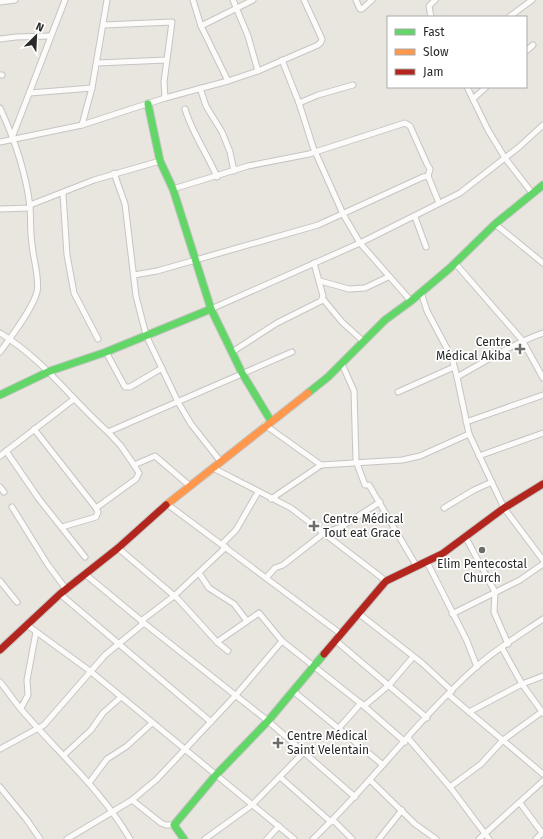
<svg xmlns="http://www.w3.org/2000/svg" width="543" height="839" viewBox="0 0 543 839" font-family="'Fira Sans',sans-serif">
  <rect width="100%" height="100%" fill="#e8e6df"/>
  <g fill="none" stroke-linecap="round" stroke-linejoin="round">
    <defs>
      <g id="street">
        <path d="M193 0 201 26 228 81"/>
        <path d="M233 0 248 36 258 71"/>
        <path d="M356 0 360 9H362L372 0"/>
        <path d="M0 2 15 0"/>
        <path d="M431 17 429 6 435 0"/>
        <path d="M509 17 532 0"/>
        <path d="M104 25 172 22 164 82 165 98"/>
        <path d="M201 26 253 0"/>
        <path d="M0 39 16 37 50 36"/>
        <path d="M526 51 533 45"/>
        <path d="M282 60 299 103 313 147 343 214 360 243 411 301"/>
        <path d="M97 63 167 60"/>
        <path d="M0 75H2"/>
        <path d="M467 87 488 130 505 158 532 193"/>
        <path d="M200 88 206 106 222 132 230 152 234 171"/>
        <path d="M30 93 92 88"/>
        <path d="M473 99 486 87"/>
        <path d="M299 103 318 95 353 85"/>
        <path d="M0 108C15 140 26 173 30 207 31 219 30 232 32 244 33 259 40 278 37 292 32 310 11 337 0 352"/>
        <path d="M185 109C192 133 207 153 217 177"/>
        <path d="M82 125 92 88 107 0"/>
        <path d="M13 135 65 0"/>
        <path d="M0 142 82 125 165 98 228 81 258 71 318 45 321 42 322 39 304 0"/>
        <path d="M114 173 125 204 136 296 146 335 178 402 191 424 221 462"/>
        <path d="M173 189 248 166 309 154 405 123 410 126 427 164 430 169 428 176"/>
        <path d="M63 194 67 255 74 293 98 339"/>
        <path d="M30 205 94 180 160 161"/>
        <path d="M0 209 30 208"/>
        <path d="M415 217 426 247"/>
        <path d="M495 224 543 263"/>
        <path d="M455 263 522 340 543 378"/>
        <path d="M134 275 157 271 318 225 423 177 428 176 439 203"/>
        <path d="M320 281 349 289 365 288 388 277"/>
        <path d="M421 292 427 311 452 358 457 377 469 434 504 508 543 560"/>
        <path d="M323 299 342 322 364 342"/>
        <path d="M211 309 360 243 460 193 519 147 543 125"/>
        <path d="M0 333C44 360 70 398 108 432L292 352"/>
        <path d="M106 352 125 387H130L162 368"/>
        <path d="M232 352 277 323 321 301 323 296 314 263"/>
        <path d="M342 364 354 391 356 461 365 485H369L417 567"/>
        <path d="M457 377C486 361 512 344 543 333"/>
        <path d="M398 392 454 367"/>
        <path d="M466 422 543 395"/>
        <path d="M265 425 321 465 402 460 420 456 469 434"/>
        <path d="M34 429 96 508"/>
        <path d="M108 432 121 446 134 465 155 456 190 486"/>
        <path d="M6 451 39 499 85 557"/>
        <path d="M0 456 74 399"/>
        <path d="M479 456 543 433"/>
        <path d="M213 468 291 508 386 581"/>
        <path d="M0 487 4 492"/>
        <path d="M271 499 321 465"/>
        <path d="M167 504 341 634"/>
        <path d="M12 507 48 565 66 589"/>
        <path d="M444 508 474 490 492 482"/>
        <path d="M62 527 96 517 98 512 96 508 136 479 139 473 134 465"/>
        <path d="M465 536 495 592 494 612 508 644"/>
        <path d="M222 544 236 530 258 492"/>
        <path d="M118 548 178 599 217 642 228 651"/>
        <path d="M427 562 467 641 477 667"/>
        <path d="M199 573 209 588 234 604 247 621"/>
        <path d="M85 574 144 623 268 721 355 797"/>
        <path d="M266 578 275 568 283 565 324 533 341 527 380 502"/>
        <path d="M0 581 17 602"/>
        <path d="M60 594 211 722"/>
        <path d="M358 613 422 663 452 691"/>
        <path d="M452 614 520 580 543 564"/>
        <path d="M141 621 174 596 226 547"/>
        <path d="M27 625 90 671 294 839"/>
        <path d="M335 640 427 718"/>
        <path d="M217 642 259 613 282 641"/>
        <path d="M502 648 522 684 543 713"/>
        <path d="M0 682C7 690 13 700 20 708 57 752 101 789 130 839"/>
        <path d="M293 691 383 765"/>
        <path d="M449 695 543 774"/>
        <path d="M364 706 389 685 413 657"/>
        <path d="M21 708 28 695 27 680 36 632"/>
        <path d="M469 712 522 684 543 676"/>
        <path d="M338 729 361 703"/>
        <path d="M408 738 450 787 489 839"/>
        <path d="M0 749 44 725 105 655 144 623"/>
        <path d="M64 755 91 730 103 713 121 697"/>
        <path d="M280 777 331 822"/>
        <path d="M370 780 415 824 436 839"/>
        <path d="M89 783 107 759 127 746 152 723"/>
        <path d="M0 787 27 820 40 839"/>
        <path d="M450 787 481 764 503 740 543 711"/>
        <path d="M132 800 161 823 166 825H174"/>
        <path d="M520 803 543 834"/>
        <path d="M333 820 352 839"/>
        <path d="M67 839 132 800 157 779 236 695 282 641 364 706 405 742"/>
        <path d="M205 839 252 805 303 753"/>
        <path d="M267 839 279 826"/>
        <path d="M313 839C370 785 418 719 476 667 496 649 521 634 543 619"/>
        <path d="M379 839 402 810"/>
        <path d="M479 839 543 781"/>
        <path d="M536 839 543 832"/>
      </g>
      <g id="fast">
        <path d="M148 104 160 161 173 189 211 309 242 373 271 421"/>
        <path d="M308 393 328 377 385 320 411 301 450 268 495 224 543 185"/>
        <path d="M0 395 50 371 106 352 211 309"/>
        <path d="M184 839 174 825 215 776 268 721 324 654"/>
      </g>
      <path id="slow" d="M166 505 308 393"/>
      <g id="jam">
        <path d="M0 650 60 594 118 548 166 505"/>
        <path d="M324 654 386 581 442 554 504 508 543 484"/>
      </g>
    </defs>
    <!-- street casing -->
    <use href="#street" stroke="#c5c5c5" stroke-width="7"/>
    <!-- fast casing -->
    <use href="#fast" stroke="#c5c5c5" stroke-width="9"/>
    <!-- slow casing -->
    <use href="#slow" stroke="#c5c5c5" stroke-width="9"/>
    <!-- jam casing -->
    <use href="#jam" stroke="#c5c5c5" stroke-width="9"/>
    <!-- street -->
    <use href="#street" stroke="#fcfbfa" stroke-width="5"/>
    <!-- fast -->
    <use href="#fast" stroke="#63d668" stroke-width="7"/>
    <!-- slow -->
    <use href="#slow" stroke="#ff974d" stroke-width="7"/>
    <!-- jam -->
    <use href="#jam" stroke="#b3261e" stroke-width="7"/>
  </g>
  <!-- markers -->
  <g fill="#6c6c69" stroke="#fff" stroke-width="1.5">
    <path d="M518 343h4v4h4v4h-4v4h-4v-4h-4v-4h4z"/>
    <path d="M312 520h4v4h4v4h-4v4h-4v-4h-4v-4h4z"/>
    <circle cx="482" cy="550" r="4"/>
    <path d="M276 737h4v4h4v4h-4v4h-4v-4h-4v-4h4z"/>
  </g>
  <g text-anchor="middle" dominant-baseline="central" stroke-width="3.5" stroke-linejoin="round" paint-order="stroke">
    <!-- poi labels -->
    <g font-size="12" fill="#2a2a2a" stroke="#fff" text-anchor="start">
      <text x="511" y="342" text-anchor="end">Centre<tspan x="511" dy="14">Médical Akiba</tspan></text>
      <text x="323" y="519">Centre Médical<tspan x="323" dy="14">Tout eat Grace</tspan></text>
      <text x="482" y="564" text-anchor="middle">Elim Pentecostal<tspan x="482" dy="14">Church</tspan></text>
      <text x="287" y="736">Centre Médical<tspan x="287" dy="14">Saint Velentain</tspan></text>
    </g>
  </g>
  <!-- legend -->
  <rect x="387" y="16" width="140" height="72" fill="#ffffff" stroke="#aaaaaa"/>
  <rect x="395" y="29" width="20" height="6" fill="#63d668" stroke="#aaaaaa"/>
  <text x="423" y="36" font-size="12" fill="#2a2a2a">Fast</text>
  <rect x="395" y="49" width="20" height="6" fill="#ff974d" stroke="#aaaaaa"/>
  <text x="423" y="56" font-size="12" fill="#2a2a2a">Slow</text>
  <rect x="395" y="69" width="20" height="6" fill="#b3261e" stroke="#aaaaaa"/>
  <text x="423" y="76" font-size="12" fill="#2a2a2a">Jam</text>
  <!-- north arrow -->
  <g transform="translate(36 36) rotate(24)" stroke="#ffffff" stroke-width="3" paint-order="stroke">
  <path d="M0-3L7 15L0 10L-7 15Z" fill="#2a2a2a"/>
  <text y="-6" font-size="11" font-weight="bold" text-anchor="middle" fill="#2a2a2a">N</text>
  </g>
</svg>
